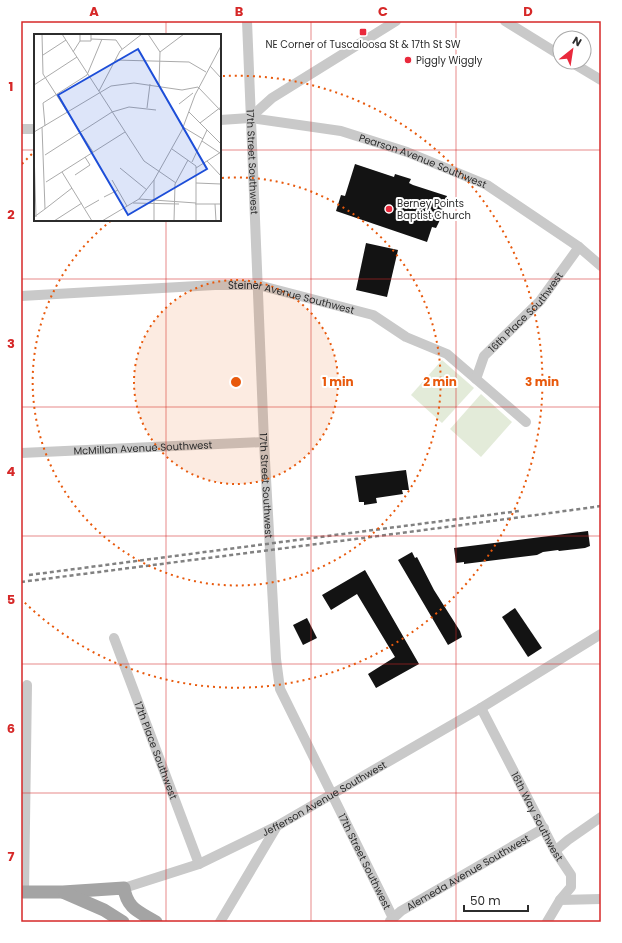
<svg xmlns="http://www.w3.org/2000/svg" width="622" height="943" viewBox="0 0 622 943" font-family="Poppins,sans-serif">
  <rect width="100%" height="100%" fill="#fff"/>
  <!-- green -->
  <g fill="#e3ebd9">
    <path d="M442 360 474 388 442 423 411 395Z"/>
    <path d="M481 394 512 422 481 457 450 429Z"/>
  </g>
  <!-- building -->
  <g fill="#131313">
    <path d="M355 164 394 177 395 174 411 179 409 183 413 185 447 196 439 222 436 228 432 227 427 242 336 211 341 195 345 196Z"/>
    <path d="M366 243 398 250 387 297 356 290Z"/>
    <path d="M406 470 409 490H402L403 494 376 498 377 503 364 505V502H359L355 476Z"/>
    <path d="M588 531 590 546 585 548 559 551 558 550 543 552 537 555 464 564V562L456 563 454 548Z"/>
    <path d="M412 552 415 558 417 557 434 590 460 631 462 637 448 645 398 560Z"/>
    <path d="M365 570 419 664 376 688 368 674 395 657 357 594 331 610 322 595Z"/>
    <path d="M515 608 542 648 528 657 502 617Z"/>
    <path d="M307 618 317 638 303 645 293 625Z"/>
  </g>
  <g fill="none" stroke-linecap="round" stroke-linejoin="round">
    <!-- minor -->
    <g stroke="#c9c9c9" stroke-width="10">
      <path id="s1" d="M247 21 264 442 276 659 280 689 393 918"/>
      <path d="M505 21 560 55"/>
      <path d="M571 62 601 80"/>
      <path d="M250 118 272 98 396 21"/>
      <path id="s2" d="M220 120 250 118 341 131 407 152 487 185 579 247 601 266"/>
      <path d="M21 129H35"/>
      <path id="s3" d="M21 296 215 285H258L373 315 406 337 447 354 526 422"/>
      <path id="s4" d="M476 379 484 356 540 301 579 247"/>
      <path id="s5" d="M21 453 264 442"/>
      <path id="s6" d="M114 638 199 864"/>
      <path id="s7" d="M481 708 555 851 571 875V887L560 900 547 922"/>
      <path d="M555 851 568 840 601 817"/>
      <path id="s8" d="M124 888 199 864 277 826 481 708 601 634"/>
      <path d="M24 892 27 685"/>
      <path d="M560 900 601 899"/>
      <path id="s9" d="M390 921 401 911 544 828"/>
      <path d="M220 922 277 826"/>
    </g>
    <!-- major -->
    <g stroke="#a4a4a4" stroke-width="13">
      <path d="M21 892H63L124 888C127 909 140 912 156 922"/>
      <path d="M65 893 104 910 123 922"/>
    </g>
    <!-- rail -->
    <g stroke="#818181" stroke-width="2.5" stroke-dasharray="4 3" stroke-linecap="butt">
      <path d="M29 575 519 511"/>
      <path d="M21 582C214 557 408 533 601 506"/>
    </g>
  </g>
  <!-- grid -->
  <path fill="none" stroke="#d62828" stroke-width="1" stroke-opacity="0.55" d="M166 21V35M311 21V922M456 21V922M21 150H35M220 150H601M166 220V922M21 279H601M21 407H601M21 536H601M21 664H601M21 793H601"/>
  <!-- distance rings -->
  <circle cx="236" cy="382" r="102" fill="#e8590c" fill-opacity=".12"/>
  <g fill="none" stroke="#e8590c" stroke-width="2" stroke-dasharray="2 4">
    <circle cx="236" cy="382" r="102"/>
    <path d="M222 178A204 204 0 1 1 112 220"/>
    <path d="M22 164A306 306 0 0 1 33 153M223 76A306 306 0 1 1 22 600"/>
  </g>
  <!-- markers -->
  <g fill="#e9293c" stroke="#fff" stroke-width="1.5">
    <rect x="359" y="28" width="8" height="8" rx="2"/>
    <circle cx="408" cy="60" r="4"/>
    <circle cx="389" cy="209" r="4"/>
  </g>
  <g text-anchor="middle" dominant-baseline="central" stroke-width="4" stroke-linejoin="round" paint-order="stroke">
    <!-- poi labels -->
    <g font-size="10" fill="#2c2c2c" stroke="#fff" text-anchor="start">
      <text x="363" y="44" text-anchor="middle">NE Corner of Tuscaloosa St &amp; 17th St SW</text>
      <text x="416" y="60">Piggly Wiggly</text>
      <text x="397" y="203">Berney Points<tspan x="397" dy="12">Baptist Church</tspan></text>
    </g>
    <!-- street labels -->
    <g font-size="10" fill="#2c2c2c" stroke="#fff">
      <text stroke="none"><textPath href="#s2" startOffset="209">Pearson Avenue Southwest</textPath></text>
      <text stroke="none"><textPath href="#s1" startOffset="141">17th Street Southwest</textPath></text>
      <text stroke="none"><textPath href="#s3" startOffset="272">Steiner Avenue Southwest</textPath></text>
      <text stroke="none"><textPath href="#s4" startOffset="85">16th Place Southwest</textPath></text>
      <text stroke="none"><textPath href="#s5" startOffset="122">McMillan Avenue Southwest</textPath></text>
      <text stroke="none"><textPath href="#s1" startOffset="465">17th Street Southwest</textPath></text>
      <text stroke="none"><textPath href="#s6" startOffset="120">17th Place Southwest</textPath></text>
      <text stroke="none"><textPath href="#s8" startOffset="220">Jefferson Avenue Southwest</textPath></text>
      <text stroke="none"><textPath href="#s7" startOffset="122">16th Way Southwest</textPath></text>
      <text stroke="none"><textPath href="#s1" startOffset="861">17th Street Southwest</textPath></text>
      <text stroke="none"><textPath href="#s9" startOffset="92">Alemeda Avenue Southwest</textPath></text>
    </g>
  </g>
  <!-- overview -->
  <g transform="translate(34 34)">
    <rect width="187" height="187" fill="#fff"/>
    <path fill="none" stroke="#ababab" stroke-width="1" d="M8 0 9 40 59 118M28 0 110 127 142 149M114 0 126 18 125 51M57 5 82 6 88 15M46 7H57V0M39 18 46 7V0M126 18 150 0M9 21 32 6M81 26 155 28 172 38M176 32 187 44M0 51 43 23M164 53 187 77M65 57 86 17 108 0M145 70 159 59M113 74 116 50M155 78 187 110M166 89 187 73M11 92 9 69 53 41 68 5M149 93 169 105M0 98 77 52 100 49 148 56 164 53M168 107 186 119M138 115 162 132V187M0 116 2 183M11 121 78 78 95 73 122 76M173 127 187 142M158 128 173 96M86 134 113 156M162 134 187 118M28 138 58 187M41 141 56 131 51 123M78 146 93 172M12 148 91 98M162 149 187 150M70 163 84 156M105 165 120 146 148 96 161 61 187 12M99 169 145 170M161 170H187M181 170 182 187M51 174 65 166M11 175 38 154M0 183 11 175 8 93M20 187 48 169M68 187 105 165 162 169M120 187V146M140 187 141 150 154 126"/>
    <path fill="#1d4ed8" fill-opacity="0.15" stroke="#1d4ed8" stroke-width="2" d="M104 15 173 135 94 181 24 61Z"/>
    <rect width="187" height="187" fill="none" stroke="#2c2c2c" stroke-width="2"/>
  </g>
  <circle cx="236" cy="382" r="6" fill="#e8590c" stroke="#fff" stroke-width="2"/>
  <g font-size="12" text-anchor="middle" font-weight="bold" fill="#e8590c" stroke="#fff" stroke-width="4" stroke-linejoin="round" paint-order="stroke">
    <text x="338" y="386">1 min</text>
    <text x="440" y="386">2 min</text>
    <text x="542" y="386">3 min</text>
  </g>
  <!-- border -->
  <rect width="622" height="943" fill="none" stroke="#ffffff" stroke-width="44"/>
  <!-- north arrow -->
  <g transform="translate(572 50) rotate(30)"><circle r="19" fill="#ffffff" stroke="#ababab"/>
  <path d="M0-3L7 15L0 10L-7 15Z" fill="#e9293c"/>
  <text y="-6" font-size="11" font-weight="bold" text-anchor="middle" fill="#2c2c2c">N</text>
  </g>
  <!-- scale -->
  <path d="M464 905v6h64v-6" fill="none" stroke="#2c2c2c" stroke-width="2"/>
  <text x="470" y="905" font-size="12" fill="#2c2c2c" stroke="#ffffff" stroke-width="3" paint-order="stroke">50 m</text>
  <rect x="22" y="22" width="578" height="899" fill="none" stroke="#d62828" stroke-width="1.5"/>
  <g font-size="13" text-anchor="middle" font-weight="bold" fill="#d62828">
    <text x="94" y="16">A</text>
    <text x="239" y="16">B</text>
    <text x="383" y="16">C</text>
    <text x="528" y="16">D</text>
    <text x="11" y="91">1</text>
    <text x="11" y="219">2</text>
    <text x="11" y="348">3</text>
    <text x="11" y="476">4</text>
    <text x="11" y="604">5</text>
    <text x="11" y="733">6</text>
    <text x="11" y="861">7</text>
  </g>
</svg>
